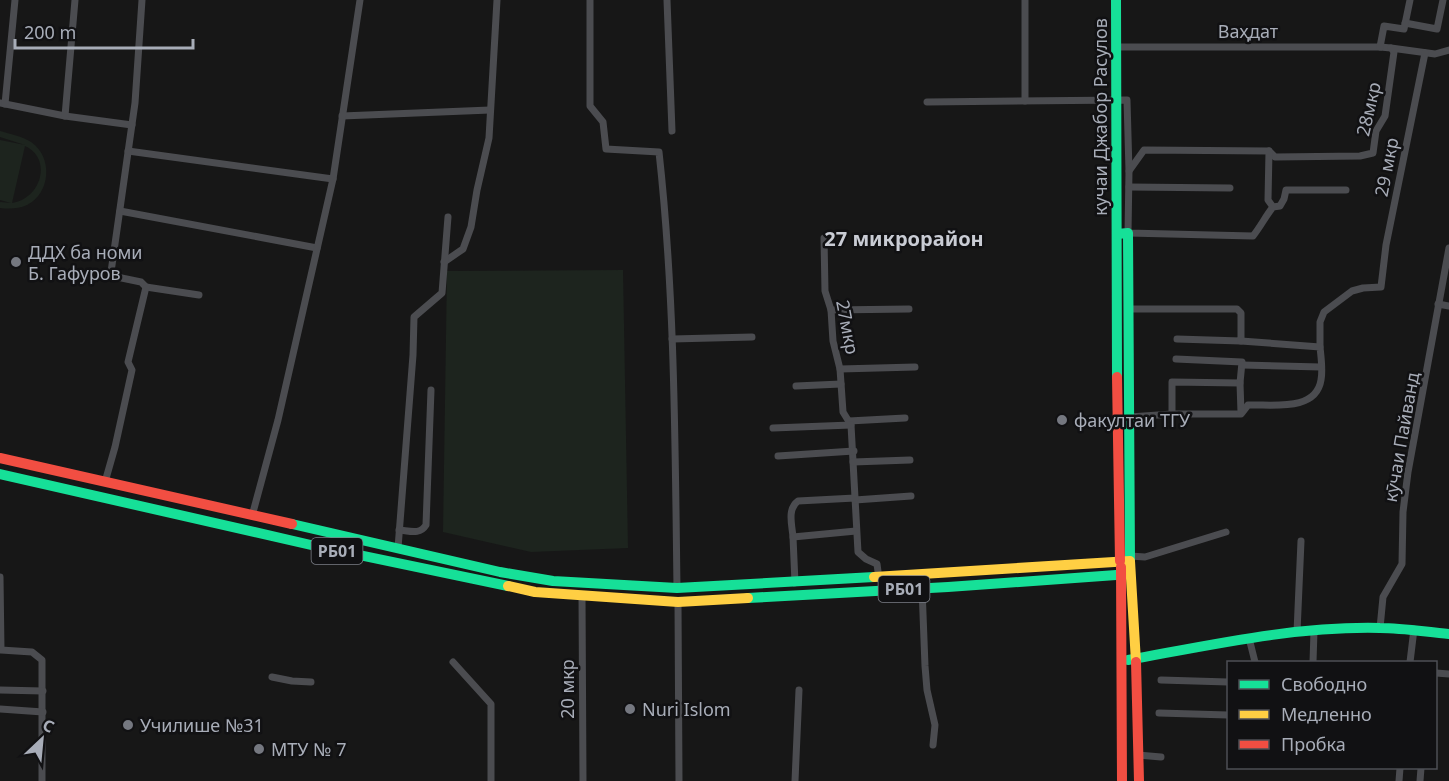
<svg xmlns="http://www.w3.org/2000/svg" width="1449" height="781" viewBox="0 0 1449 781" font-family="'Noto Sans',sans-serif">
  <rect width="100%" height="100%" fill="#171717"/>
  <!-- green -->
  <g fill="#1d241e" fill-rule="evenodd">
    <path d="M0 131C10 134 22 136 31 142 53 157 51 193 27 205 18 209 10 209 0 208V202L11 203 0 200V140L25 145 0 137ZM25 146C53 159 41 199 12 203Z"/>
    <path d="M623 270 628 548 531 552 443 532 447 271Z"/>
  </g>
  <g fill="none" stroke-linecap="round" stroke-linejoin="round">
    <!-- street -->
    <g stroke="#4b4c50" stroke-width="7">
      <path d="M590 0V106L603 122 606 149 659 152C675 297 675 443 677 588"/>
      <path d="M667 0 672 131"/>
      <path d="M1025 0V101"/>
      <path d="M1405 23 1437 29 1443 0"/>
      <path d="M1116 47H1380L1391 48 1394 52 1385 116 1376 131 1373 153 1360 156 1275 157 1269 151"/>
      <path d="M1380 47 1384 26 1404 29 1410 0"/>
      <path d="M1391 48 1435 54 1449 50"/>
      <path d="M927 102 1127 100 1129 171"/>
      <path d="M0 103 65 116 132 125"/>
      <path d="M5 104 15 0"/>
      <path d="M65 116 75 0"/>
      <path d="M342 116 490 110"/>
      <path d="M128 151 333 179"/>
      <path d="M1129 187 1230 188"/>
      <path d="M1273 207C1265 217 1261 226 1253 236L1128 233 1129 171 1144 150 1269 151 1268 200 1273 207 1280 206 1284 199 1286 190H1346"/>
      <path d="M120 211 317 248"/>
      <path d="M824 238 825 291 831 310 833 341 840 369 843 412 851 425 858 552 866 559 877 564 879 579"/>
      <path d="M444 262 463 249 471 227 477 190 489 138 497 0"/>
      <path d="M146 287 199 295"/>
      <path d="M1438 304 1449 306"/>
      <path d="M1128 309H1237L1241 313V341L1177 339"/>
      <path d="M831 310 909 309"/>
      <path d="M672 339 752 337"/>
      <path d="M1320 347V322L1324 312 1352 291 1363 288 1381 287 1386 245 1425 53"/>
      <path d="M1176 359 1242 362 1240 383 1172 382V414H1241L1248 405C1272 404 1316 412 1321 380 1323 370 1321 357 1320 347L1241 341"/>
      <path d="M1242 365 1321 367"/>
      <path d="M840 369 915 367"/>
      <path d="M1240 383 1241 413"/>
      <path d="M796 386 841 384"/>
      <path d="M1130 417 1172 414"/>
      <path d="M849 421 905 418"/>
      <path d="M773 428 851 425"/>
      <path d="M778 456 854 451"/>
      <path d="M853 462 910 460"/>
      <path d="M105 482 115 447 132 370 128 362 146 287 141 282 112 276 111 272 135 103 142 0"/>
      <path d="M855 500 911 496"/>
      <path d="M252 516 278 420 333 179 360 0"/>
      <path d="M399 530C410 531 420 535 426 525L431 390"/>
      <path d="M793 537C792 525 787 509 798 501L855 498"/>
      <path d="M398 548 413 355 414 317 442 293 448 217"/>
      <path d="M1130 556 1145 557 1226 532"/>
      <path d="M0 577 1 650 32 652 42 660V781"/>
      <path d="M795 583 793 537 856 531"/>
      <path d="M922 588 925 666 927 690 935 725 933 745"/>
      <path d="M582 595 583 781"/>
      <path d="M678 602 679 781"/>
      <path d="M1380 628 1383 597 1402 564 1403 512 1408 472 1449 248"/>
      <path d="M1297 632 1301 541"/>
      <path d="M1249 638 1255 662"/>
      <path d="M453 662 491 704V781"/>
      <path d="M1313 662 1314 631"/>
      <path d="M1410 662 1414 629"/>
      <path d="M1436 673 1449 674"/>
      <path d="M272 677 292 681 311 682"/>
      <path d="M1161 680 1228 682"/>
      <path d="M0 690 43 691"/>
      <path d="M0 709 43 712"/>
      <path d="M1159 713 1228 715"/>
      <path d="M1138 755 1161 757"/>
      <path d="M795 781 799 690"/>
      <path d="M1399 781 1400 768"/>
      <path d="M1420 781 1421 768"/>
    </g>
    <!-- fast -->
    <g stroke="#16e098" stroke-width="10">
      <path d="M1116 0 1117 377"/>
      <path d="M1117 234 1128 233 1130 561"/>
      <path d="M0 474 311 545 508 586"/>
      <path d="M292 524 500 572 553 581 677 588 874 577"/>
      <path d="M748 598 948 587 1130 574"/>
      <path d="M1128 660C1211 645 1295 626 1380 628 1403 628 1426 632 1449 634"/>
    </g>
    <!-- slow -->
    <g stroke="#ffcf43" stroke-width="10">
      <path d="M874 577 1130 561 1136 662"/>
      <path d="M508 586 535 592 678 602 748 598"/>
    </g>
    <!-- jam -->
    <g stroke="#f24e42" stroke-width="10">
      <path d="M1117 377 1120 561"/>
      <path d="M0 458 292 524"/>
      <path d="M1121 567 1122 781"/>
      <path d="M1136 662 1139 781"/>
    </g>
  </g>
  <!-- markers -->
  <g fill="#757880" stroke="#111113" stroke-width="2">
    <circle cx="16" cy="262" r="6"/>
    <circle cx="1062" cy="420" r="6"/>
    <circle cx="630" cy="709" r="6"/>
    <circle cx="128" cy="725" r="6"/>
    <circle cx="259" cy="749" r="6"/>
  </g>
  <g text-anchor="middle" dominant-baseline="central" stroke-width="5" stroke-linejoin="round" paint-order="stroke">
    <!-- shield labels -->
    <g fill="#111113" stroke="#7b7e86" stroke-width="1.5">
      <rect x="311.5" y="538" width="51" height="26" rx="4.5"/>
      <rect x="878.5" y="576" width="51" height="26" rx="4.5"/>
    </g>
    <g font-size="16" font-weight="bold" fill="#a8adb8">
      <text x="337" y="551">РБ01</text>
      <text x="904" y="589">РБ01</text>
    </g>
    <!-- street labels -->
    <g font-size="18" fill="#a8adb8" stroke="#111113">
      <text x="1248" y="31">Ваҳдат</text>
      <text transform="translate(1368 109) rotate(-77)">28мкр</text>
      <text transform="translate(1100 117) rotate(-90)">кучаи Джабор Расулов</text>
      <text transform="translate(1386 167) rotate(-79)">29 мкр</text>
      <text transform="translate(848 327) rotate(79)">27мкр</text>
      <text transform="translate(1401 437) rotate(-80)">кӯчаи Пайванд</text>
      <text transform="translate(567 689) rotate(-90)">20 мкр</text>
    </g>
    <!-- poi labels -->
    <g font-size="18" fill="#a8adb8" stroke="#111113" text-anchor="start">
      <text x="28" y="252">ДДХ ба номи<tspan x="28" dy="21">Б. Гафуров</tspan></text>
      <text x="1074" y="420">факултаи ТГУ</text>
      <text x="642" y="709">Nuri Islom</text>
      <text x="140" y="725">Училише №31</text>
      <text x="271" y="749">МТУ № 7</text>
    </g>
    <!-- neighbourhood labels -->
    <g font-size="20" font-weight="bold" fill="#c9ccd4" stroke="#111113">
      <text x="904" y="238">27 микрорайон</text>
    </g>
  </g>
  <!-- legend -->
  <rect x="1227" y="661" width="210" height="108" fill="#111113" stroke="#4d4f55" stroke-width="1.5"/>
  <rect x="1239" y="680" width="30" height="9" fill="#16e098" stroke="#4d4f55" stroke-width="1.5"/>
  <text x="1281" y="691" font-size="18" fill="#a8adb8">Свободно</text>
  <rect x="1239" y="710" width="30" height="9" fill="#ffcf43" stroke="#4d4f55" stroke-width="1.5"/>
  <text x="1281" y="721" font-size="18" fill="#a8adb8">Медленно</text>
  <rect x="1239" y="740" width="30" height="9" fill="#f24e42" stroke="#4d4f55" stroke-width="1.5"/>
  <text x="1281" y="751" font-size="18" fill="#a8adb8">Пробка</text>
  <!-- north arrow -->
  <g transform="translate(42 739) rotate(26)" stroke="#111113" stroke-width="4.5" paint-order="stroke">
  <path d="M0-4.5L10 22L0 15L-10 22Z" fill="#a8adb8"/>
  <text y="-9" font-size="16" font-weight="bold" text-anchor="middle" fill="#a8adb8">С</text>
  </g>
  <!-- scale -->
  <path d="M15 39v9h178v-9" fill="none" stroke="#a8adb8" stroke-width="3"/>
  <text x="24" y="39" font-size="18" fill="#a8adb8" stroke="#111113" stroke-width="4.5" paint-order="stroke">200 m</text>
</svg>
